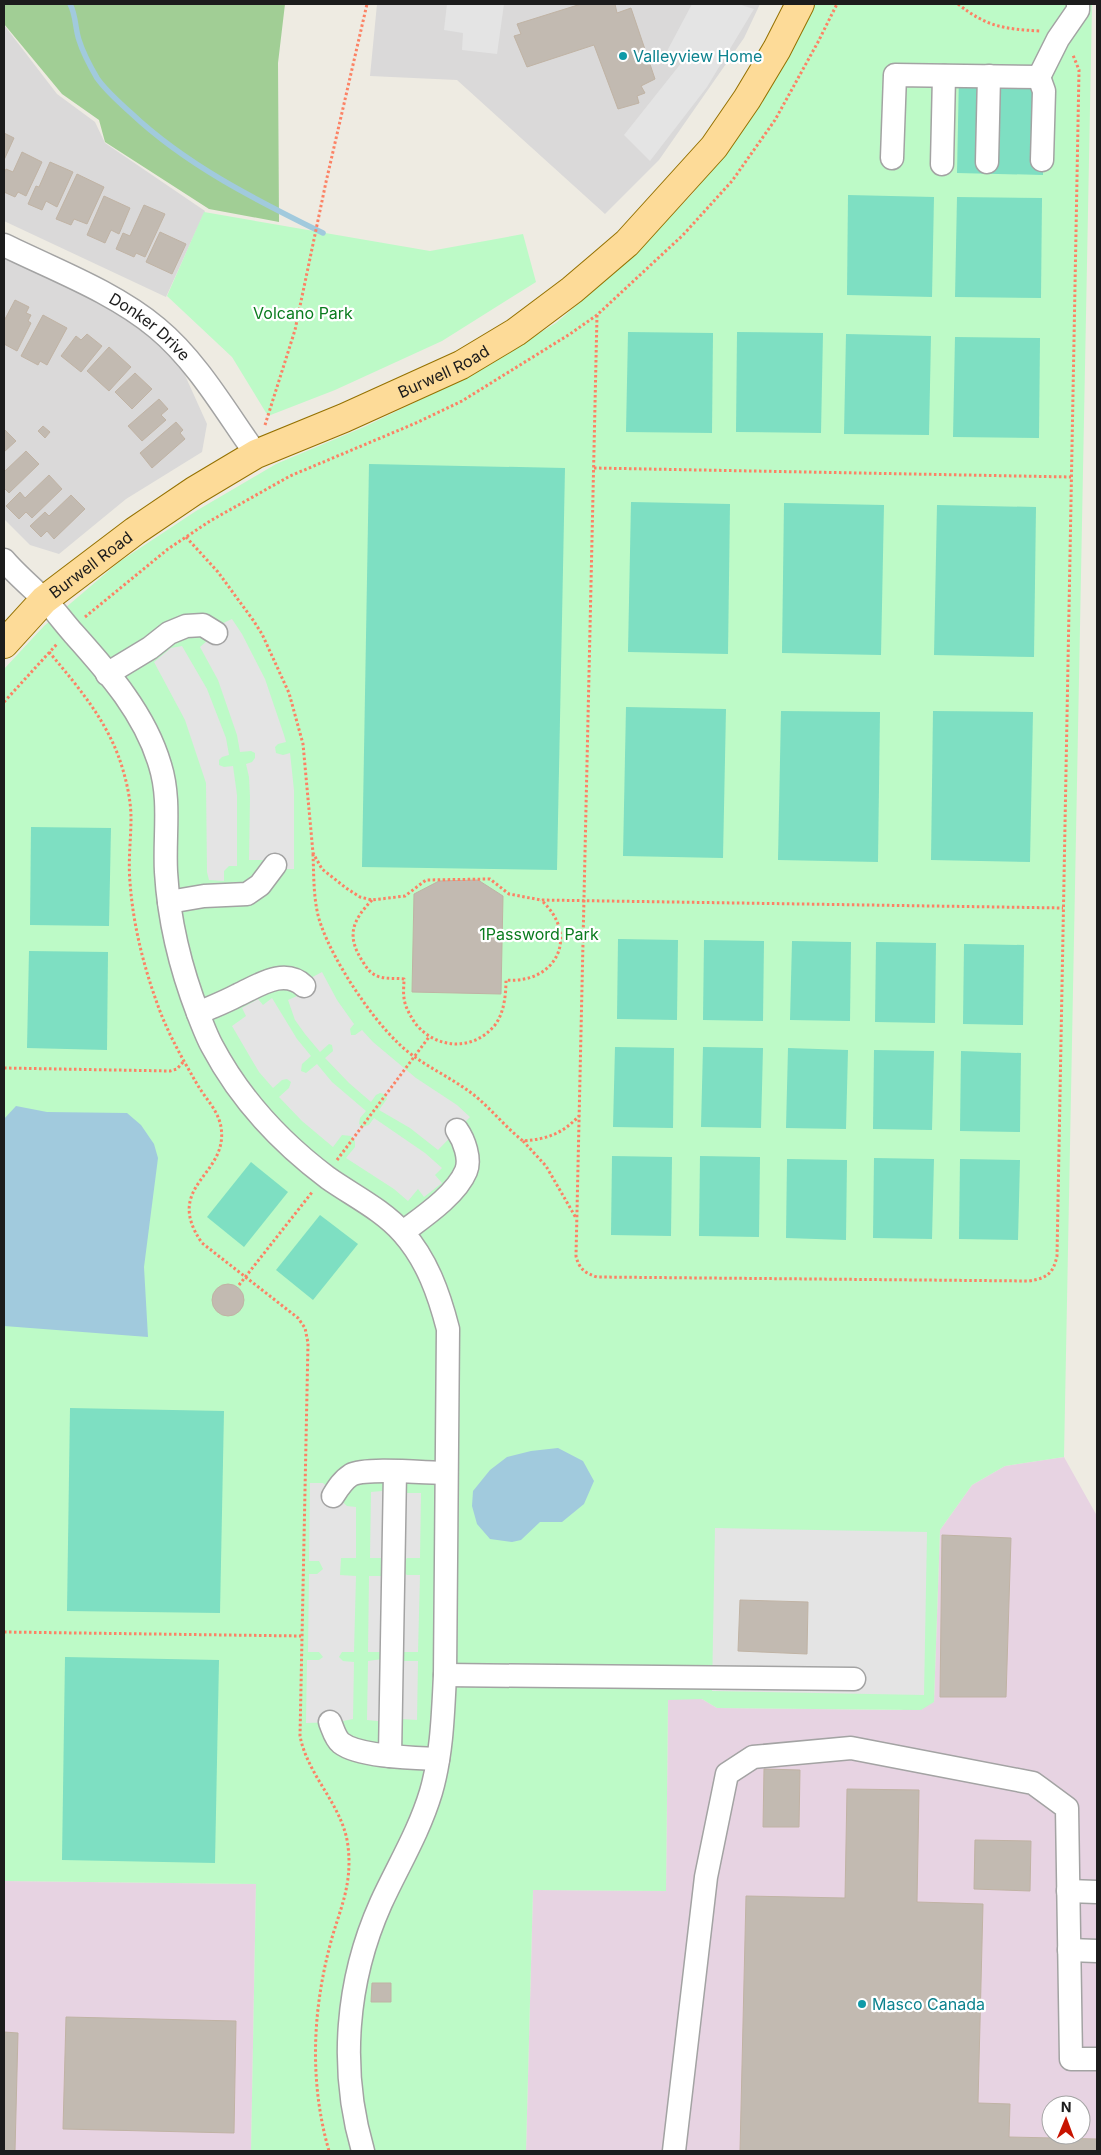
<svg xmlns="http://www.w3.org/2000/svg" width="1101" height="2155" viewBox="0 0 1101 2155" font-family="Inter,sans-serif">
  <rect width="100%" height="100%" fill="#eeebe2"/>
  <!-- residential -->
  <g fill="#dad9d9">
    <path d="M377 4H760L744 38 659 160 605 214 457 80 370 76Z"/>
    <path d="M4 25 57 94 95 122 105 143 205 211 166 297 4 221Z"/>
    <path d="M4 252 96 297 174 351 207 424 202 452 126 499 59 554 30 545 4 519Z"/>
  </g>
  <!-- industrial -->
  <g fill="#e7d3e2" fill-rule="evenodd">
    <path d="M1064 1457 1097 1516V2151H526L533 1890 666 1891 668 1699H702L717 1708 900 1710 934 1702 940 1530 972 1485 1005 1466ZM1051 2105H1081V2135H1051Z"/>
    <path d="M4 1881 256 1884 251 2151H4Z"/>
  </g>
  <!-- forest -->
  <path fill="#a1ce95" d="M4 4H285L278 63 279 222 209 209 105 142 99 120 62 94 4 24Z"/>
  <!-- park -->
  <g fill="#bdfac7">
    <path d="M814 4H1092L1064 1457 1005 1466 972 1485 940 1530 934 1702 921 1710 717 1708 702 1699 668 1700 666 1891 533 1890 526 2151H251L256 1884 4 1881V669L44 626 119 562 196 511 276 464 364 427 463 379 556 323 630 259 693 193 755 110 806 22Z"/>
    <path d="M204 212 430 251 523 234 536 282 442 341 335 390 268 416 232 357 167 296Z"/>
  </g>
  <!-- pitch -->
  <g fill="#7edfc2">
    <path d="M959 74 1044 75 1043 175 957 173Z"/>
    <path d="M848 195 934 197 932 297 847 295Z"/>
    <path d="M957 197 1042 198 1041 298 955 297Z"/>
    <path d="M628 332 713 333 712 433 626 432Z"/>
    <path d="M737 332 823 333 821 433 736 432Z"/>
    <path d="M846 334 931 336 929 435 844 434Z"/>
    <path d="M955 337 1040 338 1039 438 953 437Z"/>
    <path d="M369 464 565 468 557 870 362 867Z"/>
    <path d="M631 502 730 504 728 654 628 652Z"/>
    <path d="M784 503 884 505 881 655 782 653Z"/>
    <path d="M937 505 1036 507 1034 657 934 655Z"/>
    <path d="M626 707 726 709 723 858 623 856Z"/>
    <path d="M781 711 880 712 878 862 778 860Z"/>
    <path d="M933 711 1033 712 1030 862 931 860Z"/>
    <path d="M31 827 111 828 109 926 30 925Z"/>
    <path d="M618 939 678 940 677 1020 617 1019Z"/>
    <path d="M704 940 764 941 763 1021 703 1020Z"/>
    <path d="M792 941 851 942 850 1021 790 1020Z"/>
    <path d="M876 942 936 943 935 1023 875 1022Z"/>
    <path d="M964 944 1024 945 1023 1025 963 1024Z"/>
    <path d="M29 951 108 952 107 1050 27 1048Z"/>
    <path d="M615 1047 674 1048 673 1128 613 1127Z"/>
    <path d="M703 1047 763 1048 761 1128 701 1127Z"/>
    <path d="M788 1048 848 1050 846 1129 786 1128Z"/>
    <path d="M874 1050 934 1051 932 1130 873 1129Z"/>
    <path d="M961 1051 1021 1053 1020 1132 960 1131Z"/>
    <path d="M612 1156 672 1157 671 1236 611 1235Z"/>
    <path d="M700 1156 760 1157 759 1237 699 1236Z"/>
    <path d="M874 1158 934 1159 932 1239 873 1238Z"/>
    <path d="M787 1159 847 1160 846 1240 786 1238Z"/>
    <path d="M960 1159 1020 1160 1018 1240 959 1239Z"/>
    <path d="M251 1162 288 1192 244 1247 207 1217Z"/>
    <path d="M320 1215 358 1244 313 1300 276 1270Z"/>
    <path d="M70 1408 224 1411 220 1613 67 1611Z"/>
    <path d="M65 1657 219 1660 215 1863 62 1860Z"/>
  </g>
  <!-- parking -->
  <g fill="#e4e4e4">
    <path d="M447 4H504L497 54 462 50 463 33 444 30Z"/>
    <path d="M692 4H738L754 9 707 87 650 161 624 135 682 62 666 53Z"/>
    <path d="M232 619 242 634 265 679 284 735 286 742 278 744 275 747 276 753 283 755 290 753 294 790V869H286L263 860H249L250 797 249 777 246 764 252 762 255 758V753L251 751 240 752 237 735 218 680 200 647 208 640 219 625Z"/>
    <path d="M182 646 207 689 226 738 229 755 222 757 219 760V765L224 767 233 766 237 795V866H229L224 871V881L209 880 207 872 206 783 185 720 154 662 171 648Z"/>
    <path d="M322 972 337 1000 354 1024 350 1029 351 1035H355L362 1030 373 1042 416 1078 457 1105 470 1117 438 1150 410 1128 379 1110 387 1099 384 1094 380 1093 376 1095 371 1102 349 1083 325 1058 333 1051 332 1045 329 1044 320 1052 305 1034 295 1020 288 1000 297 996 309 979Z"/>
    <path d="M272 998 297 1039 311 1056 302 1064 301 1071 306 1073 317 1064 332 1082 366 1111 360 1118 359 1124 362 1127 369 1125 374 1118 425 1153 442 1168 435 1175 442 1183 424 1197 418 1189 408 1201 394 1189 346 1158 355 1147V1141L351 1136 342 1135 333 1147 302 1121 279 1097 289 1088 291 1082 287 1079 282 1080 273 1088 259 1072 232 1026 246 1016 242 1008 258 999 263 1005Z"/>
    <path d="M310 1483H323L347 1506 356 1507V1558H341L340 1575 356 1576 354 1652H342L339 1657 343 1661 354 1662 353 1719 338 1722 306 1723 307 1660H319L323 1657 319 1652H308L309 1574H317L323 1569 319 1561H309Z"/>
    <path d="M385 1489 406 1493H421L420 1558H407L404 1561 403 1572 407 1575H420L418 1652H404L400 1655 403 1661H418L417 1720 402 1719 398 1723 367 1720 368 1661 382 1659 381 1652H368L369 1576H383V1558H370L371 1492 382 1491Z"/>
    <path d="M715 1528 927 1532 924 1695 712 1691Z"/>
  </g>
  <!-- water -->
  <g fill="#a1cadd">
    <path d="M16 1106 47 1112 127 1113 141 1125 154 1144 158 1158 144 1267 148 1337 4 1326V1119Z"/>
    <path d="M558 1448 583 1461 594 1481 584 1504 562 1522H540L521 1540 512 1542 490 1539 477 1524 472 1506 473 1491 490 1470 507 1457 531 1451Z"/>
  </g>
  <g fill="none" stroke-linecap="round" stroke-linejoin="round">
    <!-- stream -->
    <path stroke="#a1cadd" stroke-width="5.5" d="M70 4C76 15 75 28 79 40 83 53 90 66 97 78 106 91 119 102 131 113 186 165 256 200 323 233"/>
  </g>
  <!-- building -->
  <g fill="#c2bab1" stroke="#c0b3a4">
    <path d="M581 4H615L617 13 631 8 655 79 641 86 645 93 637 96 639 103 618 109 594 45 527 67 514 36 521 34 517 24Z"/>
    <path d="M4 133 14 138 4 160Z"/>
    <path d="M22 152 42 162 26 196 18 192 15 197 4 192V174L6 169 13 172Z"/>
    <path d="M50 162 73 172 57 207 46 201 42 210 28 204 36 186 39 187Z"/>
    <path d="M77 174 104 187 87 224 74 219 71 225 56 219Z"/>
    <path d="M104 196 130 208 119 234 111 230 105 243 87 235Z"/>
    <path d="M144 205 165 214 145 257 136 253 134 257 116 249 123 233 130 236Z"/>
    <path d="M160 232 186 244 172 274 146 262Z"/>
    <path d="M15 300 29 307 26 313 31 315 28 321 31 323 17 351 4 344V321Z"/>
    <path d="M43 315 67 328 47 365 40 361 38 365 21 356Z"/>
    <path d="M87 334 102 346 81 372 61 356 76 336 81 340Z"/>
    <path d="M109 347 131 367 109 391 87 371Z"/>
    <path d="M135 373 152 389 132 409 115 392Z"/>
    <path d="M159 399 168 409 161 415 166 420 142 441 128 426Z"/>
    <path d="M176 422 183 430 180 433 185 439 152 468 140 453Z"/>
    <path d="M43 426 50 432 45 438 38 431Z"/>
    <path d="M4 429 16 441 4 452Z"/>
    <path d="M26 451 39 464 9 493 4 488V472Z"/>
    <path d="M49 475 62 489 32 518 26 512 19 519 6 506 20 492 25 498Z"/>
    <path d="M71 495 85 509 54 539 47 531 41 537 30 526 45 512 49 516Z"/>
    <path d="M478 880 503 896 501 994 412 992 414 894 439 881Z"/>
    <circle cx="228" cy="1300" r="16"/>
    <path d="M942 1535 1011 1538 1006 1697H940Z"/>
    <path d="M740 1600 808 1602 807 1654 738 1651Z"/>
    <path d="M764 1769 800 1770 799 1827H763Z"/>
    <path d="M847 1789 919 1790 917 1902 983 1904 978 2103 1010 2104 1009 2137 1097 2139V2151H740L746 1896 845 1898Z"/>
    <path d="M975 1840 1031 1841 1030 1891 974 1889Z"/>
    <path d="M372 1983H391V2002H371Z"/>
    <path d="M66 2017 236 2021 234 2133 63 2129Z"/>
    <path d="M4 2032 18 2033 15 2151H4Z"/>
  </g>
  <g fill="none" stroke-linecap="round" stroke-linejoin="round">
    <defs>
      <g id="minor">
        <path d="M1039 77 1044 91 1042 160"/>
        <path d="M892 158 895 75 1039 77 1058 39 1078 10V4"/>
        <path d="M987 162 989 76"/>
        <path d="M942 164 944 76"/>
        <path id="s1" d="M4 245C55 270 114 292 157 328 197 361 226 412 256 454"/>
        <path d="M4 560C16 574 30 586 44 599 55 610 64 623 74 634 109 673 145 714 160 765 171 800 164 836 166 872 169 922 181 970 199 1016 203 1026 207 1037 212 1046 240 1099 280 1142 328 1178 352 1195 383 1210 403 1233 427 1260 439 1294 448 1329L445 1675C443 1714 442 1754 431 1792 419 1832 398 1866 381 1903 346 1981 339 2069 363 2151"/>
        <path d="M107 674 150 648 169 633 186 626 203 625 216 633"/>
        <path d="M169 902 204 896 247 894 260 885 275 865"/>
        <path d="M198 1013C212 1007 225 1002 238 995 258 986 284 967 304 986"/>
        <path d="M403 1232C423 1217 456 1195 466 1171 471 1159 464 1140 457 1130"/>
        <path d="M333 1496C338 1488 343 1480 351 1475 366 1467 427 1473 446 1473"/>
        <path d="M445 1675 854 1679"/>
        <path d="M330 1722C333 1729 335 1738 341 1743 359 1757 414 1758 438 1759"/>
        <path d="M390 1756 395 1472"/>
        <path d="M1068 1891 1097 1892"/>
        <path d="M1069 1950 1097 1951"/>
        <path d="M674 2151 706 1877 727 1774 753 1757 851 1748 1033 1783 1067 1808 1071 2059H1097"/>
      </g>
      <g id="major">
        <path id="s2" d="M4 644 44 600 135 531 194 491 256 454 344 418 461 365 516 332 572 290 627 243 714 147 747 99 777 49 800 4"/>
      </g>
    </defs>
    <!-- minor casing -->
    <use href="#minor" stroke="#a3a3a3" stroke-width="25"/>
    <!-- major casing -->
    <use href="#major" stroke="#947100" stroke-width="30"/>
    <!-- path -->
    <g stroke="#fc8265" stroke-width="3" stroke-dasharray="2.5 2.5" stroke-linecap="butt">
      <path d="M958 4C987 27 1004 29 1040 31"/>
      <path d="M597 315 576 1256C579 1269 585 1273 597 1277L1029 1281C1047 1278 1053 1274 1057 1256L1079 70 1073 55"/>
      <path d="M265 425 295 330 326 182 367 4"/>
      <path d="M594 468 1071 477"/>
      <path d="M186 537 218 572 253 620 262 634 289 693 303 744 313 853 322 869 346 888 360 897 372 900 405 896 426 880 490 879 509 894 541 900 1063 908"/>
      <path d="M85 617 168 549 210 521 290 476 416 423 462 401 570 334 597 315 683 235 732 181 775 120 818 42 837 4"/>
      <path d="M49 652C76 684 103 716 118 755 125 774 131 798 131 818 131 839 128 861 130 882 133 924 143 964 157 1003 167 1032 182 1058 197 1084 205 1098 218 1110 221 1127 229 1176 162 1185 202 1243L298 1318 305 1328 308 1343 300 1736C308 1777 343 1805 348 1846 353 1888 338 1912 329 1949 312 2016 310 2085 329 2151"/>
      <path d="M4 702 57 644"/>
      <path d="M313 854C314 877 313 903 321 925 334 962 370 1016 398 1043 418 1063 447 1075 470 1092 489 1106 504 1126 523 1141 547 1139 562 1134 579 1116"/>
      <path d="M372 900C352 921 346 936 363 962 367 969 372 975 380 977 387 979 396 978 404 979 404 985 403 992 404 998 405 1007 410 1015 415 1023 435 1049 473 1052 495 1025 504 1013 506 995 506 980 557 984 580 935 541 900"/>
      <path d="M4 1068 170 1071 177 1069 184 1061"/>
      <path d="M523 1141 546 1166 576 1218"/>
      <path d="M337 1160 429 1037"/>
      <path d="M239 1285 313 1191"/>
      <path d="M4 1632 301 1636"/>
    </g>
    <!-- minor -->
    <use href="#minor" stroke="#fff" stroke-width="22"/>
    <!-- major -->
    <use href="#major" stroke="#fddb98" stroke-width="28"/>
  </g>
  <!-- markers -->
  <g fill="#0f9aa8" stroke="#fff" stroke-width="2">
    <circle cx="623" cy="56" r="5"/>
    <circle cx="862" cy="2004" r="5"/>
  </g>
  <g text-anchor="middle" dominant-baseline="central" stroke-width="4.5" stroke-linejoin="round" paint-order="stroke">
    <!-- culture labels -->
    <g font-size="16" fill="#0d838f" stroke="#fff" text-anchor="start">
      <text x="633" y="56">Valleyview Home</text>
      <text x="872" y="2004">Masco Canada</text>
    </g>
    <!-- park labels -->
    <g font-size="16" fill="#0a7b1e" stroke="#fff">
      <text x="303" y="313">Volcano Park</text>
      <text x="539" y="934">1Password Park</text>
    </g>
    <!-- street labels -->
    <g font-size="16" fill="#1c1c1c" stroke="#fff">
      <text stroke="none"><textPath href="#s1" startOffset="168">Donker Drive</textPath></text>
      <text stroke="none"><textPath href="#s2" startOffset="522">Burwell Road</textPath></text>
      <text stroke="none"><textPath href="#s2" startOffset="118">Burwell Road</textPath></text>
    </g>
  </g>
  <!-- border -->
  <rect width="1101" height="2155" fill="none" stroke="#1c1c1c" stroke-width="10"/>
  <!-- north arrow -->
  <g transform="translate(1066 2120) rotate(1)"><circle r="24" fill="#ffffff" stroke="#a4a4a4"/>
  <path d="M0-4L9 19L0 12L-9 19Z" fill="#c81300"/>
  <text y="-8" font-size="14" font-weight="bold" text-anchor="middle" fill="#1c1c1c">N</text>
  </g>
</svg>
